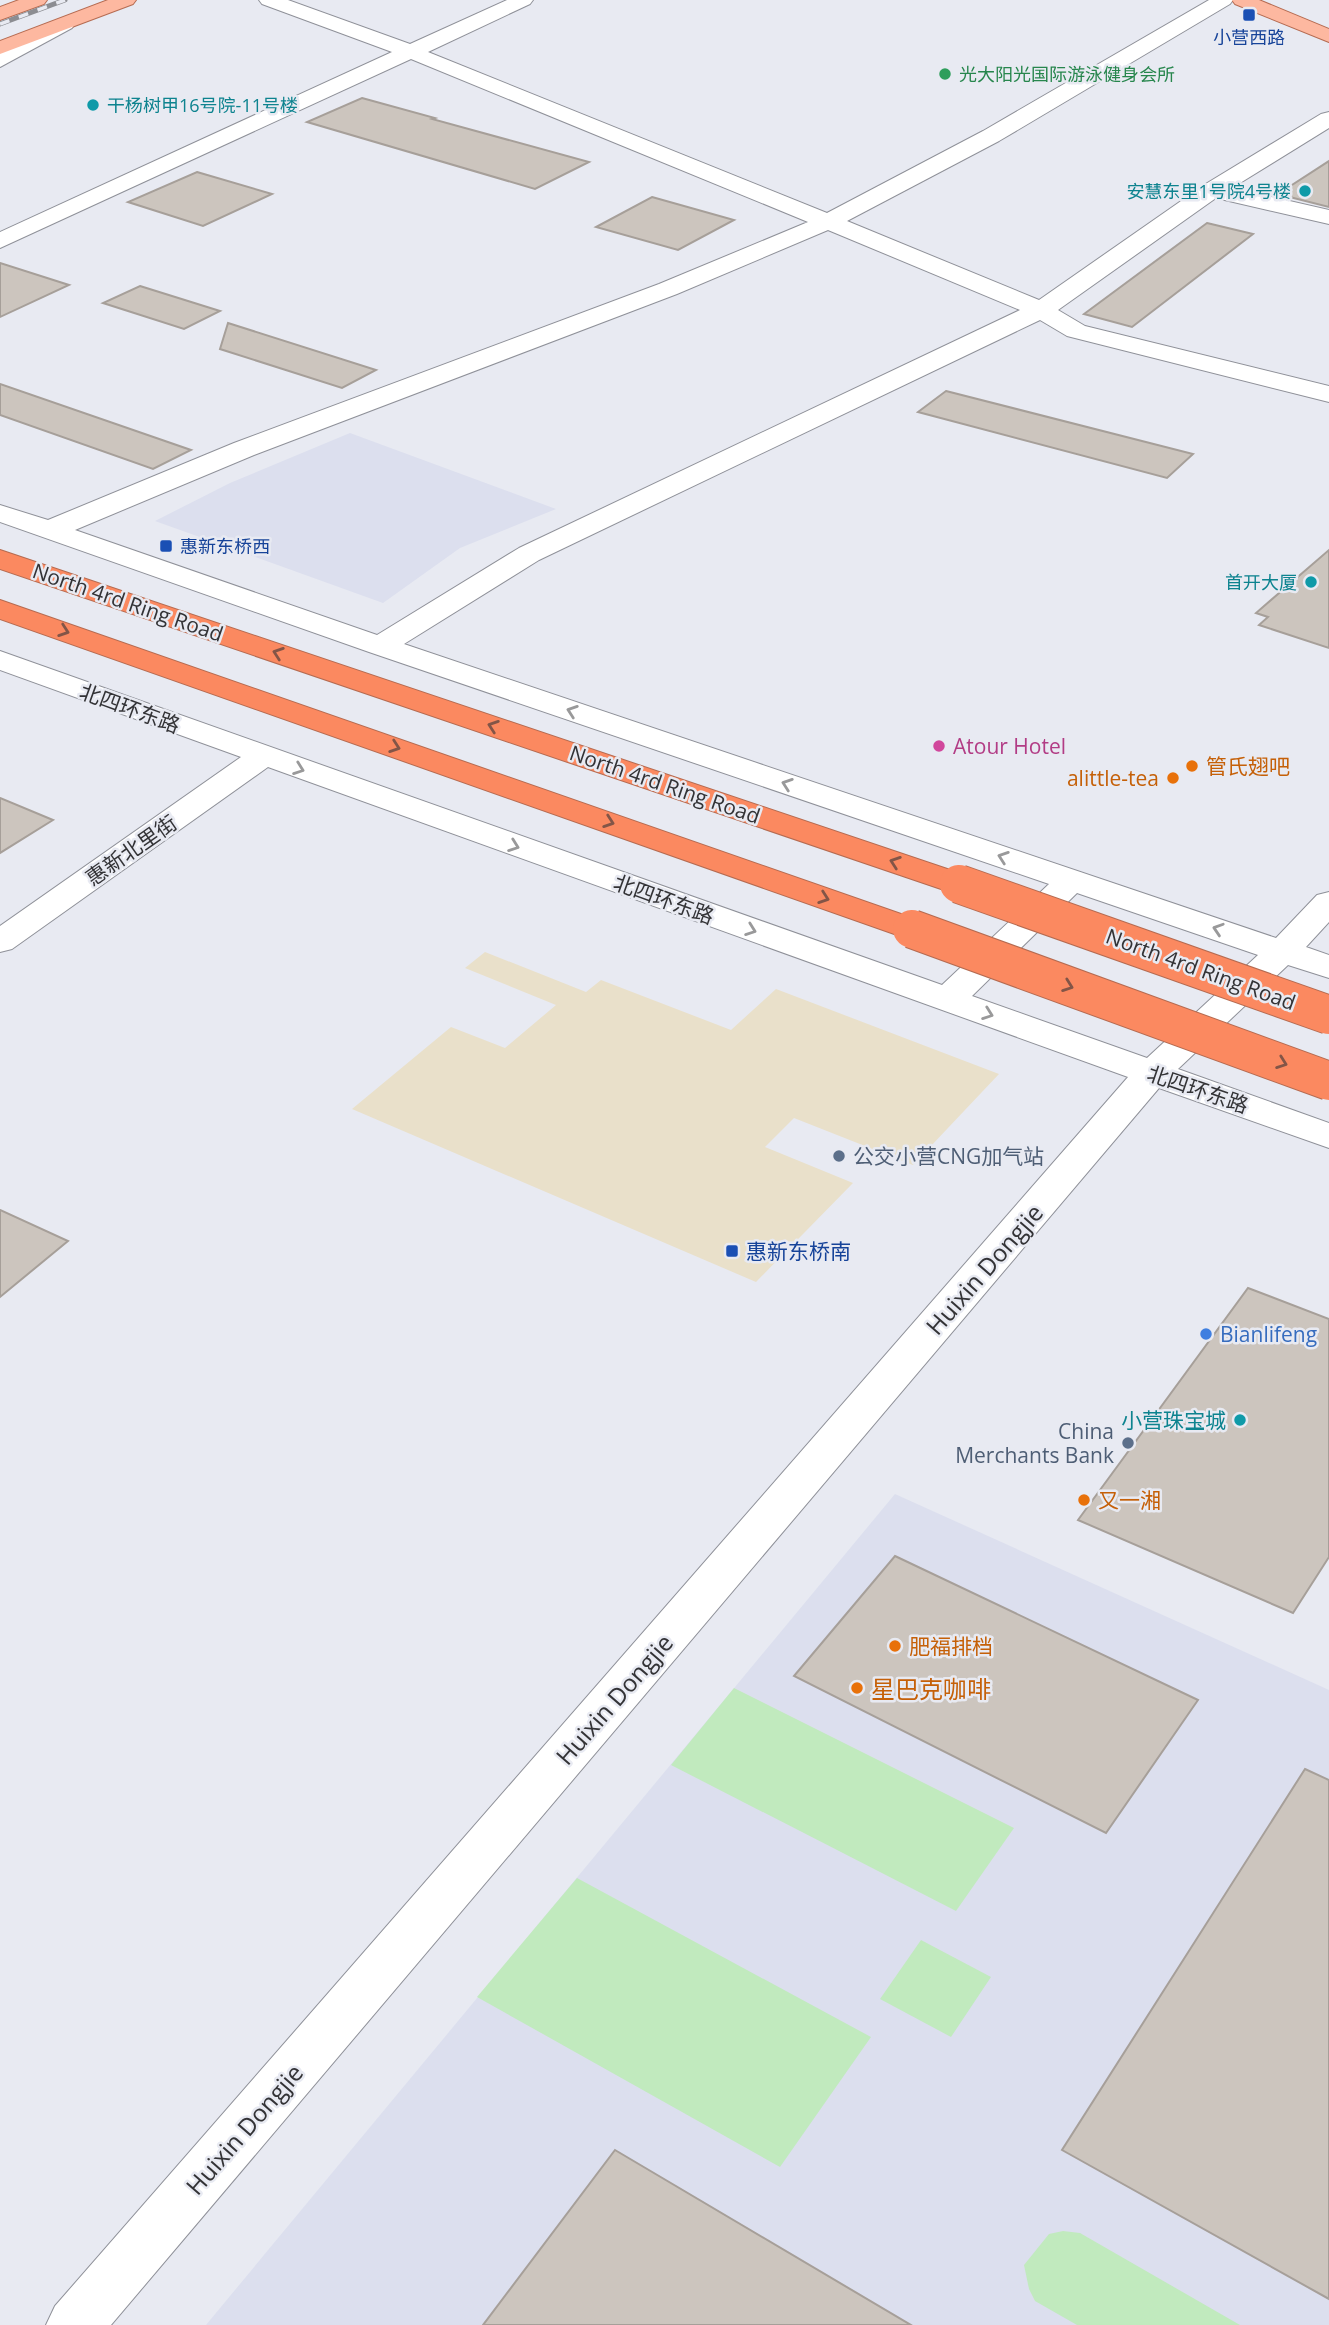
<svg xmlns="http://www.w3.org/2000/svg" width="1329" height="2325" viewBox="0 0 1329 2325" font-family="'Open Sans','Noto Sans SC',sans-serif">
  <rect width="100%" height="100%" fill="#e8eaf2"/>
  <!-- built -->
  <g fill="#dcdfee">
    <path d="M350 433 556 509 460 548 383 603 155 521 230 483Z"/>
    <path d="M895 1494 1329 1690V2325H206Z"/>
  </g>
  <!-- industrial -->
  <path fill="#e9e0ca" d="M485 952 586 992 601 980 731 1030 776 989 999 1074 913 1165 794 1118 765 1147 853 1183 756 1282 352 1109 451 1027 505 1048 556 1005 465 968Z"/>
  <!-- green -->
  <g fill="#c1eabe">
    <path d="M734 1688 1014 1828 956 1911 671 1765Z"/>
    <path d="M577 1878 871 2037 780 2167 477 1997Z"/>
    <path d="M921 1940 991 1977 951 2037 880 1999Z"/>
    <path d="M1063 2231 1080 2233 1240 2325H1077L1035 2301 1029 2289 1024 2265 1049 2234Z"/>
  </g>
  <!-- building -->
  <g fill="#ccc5be" stroke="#a69f99" stroke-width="2">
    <path d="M362 98 435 118 432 119 589 162 535 189 307 122Z"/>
    <path d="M1329 161V207L1278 194Z"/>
    <path d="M197 172 272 194 203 226 128 202Z"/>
    <path d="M652 197 734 220 678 250 596 227Z"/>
    <path d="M1207 223 1253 234 1132 327 1084 314Z"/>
    <path d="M0 263 69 285 0 317Z"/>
    <path d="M140 286 220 311 184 329 103 303Z"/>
    <path d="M228 323 376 370 342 388 220 349Z"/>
    <path d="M0 384 191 450 153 469 0 415Z"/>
    <path d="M946 391 1193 454 1167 478 918 412Z"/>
    <path d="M1329 550V648L1259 625 1268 617 1256 613Z"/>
    <path d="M0 798 53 820 0 853Z"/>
    <path d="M0 1210 68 1241 0 1297Z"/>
    <path d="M1248 1288 1329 1319V1557L1293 1613 1078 1520Z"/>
    <path d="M895 1556 1198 1700 1106 1833 794 1676Z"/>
    <path d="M1305 1769 1329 1780V2299L1062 2150Z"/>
    <path d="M615 2150 911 2325H483Z"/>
  </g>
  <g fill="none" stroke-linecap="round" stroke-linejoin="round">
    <defs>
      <g id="minor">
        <path d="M259 0H288L410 44 507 0H533L530 4 428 52 827 213 983 131 1209 0H1233L1230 4 999 141 847 221 1039 300 1204 185 1321 114 1329 112V128L1232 188 1329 210V224L1216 198 1058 310 1085 326 1329 386V402L1067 336 1040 320 539 560 404 644 1276 938 1317 895 1329 892V922L1306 947 1329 955V978L1288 965 1178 1069 1329 1123V1148L1159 1088 111 2325H46L55 2306 1128 1077 268 767 12 949 0 952V926L241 757 0 670V651L942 985 1049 884 369 652 0 522V505L48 520 234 443 659 284 808 222 411 59 0 248V232L392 52 262 4ZM828 230 1020 310 519 548 377 635 75 530 254 455 677 294ZM1077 893 1258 955 1147 1058 972 996Z"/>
        <path d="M65 18 72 20 75 24 72 28 0 67V52Z"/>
      </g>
      <g id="major">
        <path d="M19 0H47L44 4 0 20V7Z"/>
        <path d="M108 0H136L133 4 0 54V41Z"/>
        <path d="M1232 0H1259L1329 29V42L1235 4Z"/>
      </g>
      <g id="highway">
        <path d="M0 550 971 877 976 884 971 891 959 894 947 891 0 569Z"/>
        <path d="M0 600 924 922 929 929 924 936 912 939 900 936 0 619Z"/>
      </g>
    </defs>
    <!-- minor casing -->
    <use href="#minor" stroke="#8f9199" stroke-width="2"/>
    <!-- major casing -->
    <use href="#major" stroke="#b56b51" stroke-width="2"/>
    <!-- highway casing -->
    <use href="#highway" stroke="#b56b51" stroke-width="2"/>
    <!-- minor -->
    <use href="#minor" fill="#fff" fill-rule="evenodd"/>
    <!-- major -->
    <use href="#major" fill="#fdb8a0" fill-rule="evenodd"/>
    <!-- highway -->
    <use href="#highway" fill="#fb8960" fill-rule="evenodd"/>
    <defs>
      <path id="rail" d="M0 24 65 0"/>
    </defs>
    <!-- rail casing -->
    <use href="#rail" stroke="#8c8d92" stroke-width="5"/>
    <!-- rail -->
    <use href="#rail" stroke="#e8eaf2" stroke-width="3.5" stroke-dasharray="10" stroke-linecap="butt"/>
    <defs>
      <g id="highway-bridge">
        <path d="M959 884 1329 1015"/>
        <path d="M912 929 1329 1081"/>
      </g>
    </defs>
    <!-- highway-bridge casing -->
    <use href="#highway-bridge" stroke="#b56b51" stroke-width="40" stroke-linecap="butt"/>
    <!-- highway-bridge -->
    <use href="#highway-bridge" stroke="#fb8960" stroke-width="38"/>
  </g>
  <!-- one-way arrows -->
  <defs><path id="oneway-chevron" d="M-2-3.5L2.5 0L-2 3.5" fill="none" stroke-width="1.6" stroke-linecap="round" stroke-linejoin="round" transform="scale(1.75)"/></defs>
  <g stroke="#835547">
    <use href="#oneway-chevron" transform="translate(64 631) rotate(19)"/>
    <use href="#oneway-chevron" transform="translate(278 653) rotate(-161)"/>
    <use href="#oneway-chevron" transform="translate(493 726) rotate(-161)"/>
    <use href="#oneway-chevron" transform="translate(395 747) rotate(19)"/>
    <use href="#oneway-chevron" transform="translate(609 822) rotate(19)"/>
    <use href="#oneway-chevron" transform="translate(895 862) rotate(-161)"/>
    <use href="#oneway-chevron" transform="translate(824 898) rotate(19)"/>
    <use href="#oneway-chevron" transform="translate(1068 986) rotate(20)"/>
    <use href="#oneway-chevron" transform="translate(1282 1063) rotate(20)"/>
  </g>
  <g stroke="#99999a">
    <use href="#oneway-chevron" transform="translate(572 711) rotate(-161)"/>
    <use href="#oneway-chevron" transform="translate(299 769) rotate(20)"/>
    <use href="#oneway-chevron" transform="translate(787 784) rotate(-161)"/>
    <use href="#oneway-chevron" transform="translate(514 846) rotate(20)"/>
    <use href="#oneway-chevron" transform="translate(1003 857) rotate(-161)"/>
    <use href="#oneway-chevron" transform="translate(1218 929) rotate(-162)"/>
    <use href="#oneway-chevron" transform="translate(751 930) rotate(20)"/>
    <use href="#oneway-chevron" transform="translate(988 1014) rotate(20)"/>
  </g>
  <!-- markers -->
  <g fill="#1a4fb4" stroke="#e8eaf2" stroke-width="2.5">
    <rect x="1242" y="8" width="14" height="14" rx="3.5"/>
    <rect x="159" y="539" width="14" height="14" rx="3.5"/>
    <rect x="725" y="1244" width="14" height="14" rx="3.5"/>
  </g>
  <circle fill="#2e9e5b" stroke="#e8eaf2" stroke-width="2.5" cx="945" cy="74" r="7"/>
  <g fill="#0f9aa8" stroke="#e8eaf2" stroke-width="2.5">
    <circle cx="93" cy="105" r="7"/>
    <circle cx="1305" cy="191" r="7"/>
    <circle cx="1311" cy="582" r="7"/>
    <circle cx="1240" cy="1420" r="7"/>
  </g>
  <circle fill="#d1479c" stroke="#e8eaf2" stroke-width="2.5" cx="939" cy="746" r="7"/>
  <g fill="#e8710a" stroke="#e8eaf2" stroke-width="2.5">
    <circle cx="1192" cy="766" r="7"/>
    <circle cx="1173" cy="778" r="7"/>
    <circle cx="1084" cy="1500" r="7"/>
    <circle cx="895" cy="1646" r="7"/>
    <circle cx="857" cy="1688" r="7"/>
  </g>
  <g fill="#5c6f8a" stroke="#e8eaf2" stroke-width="2.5">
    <circle cx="839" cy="1156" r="7"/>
    <circle cx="1128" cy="1443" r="7"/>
  </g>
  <circle fill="#3f7fe0" stroke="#e8eaf2" stroke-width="2.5" cx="1206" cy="1334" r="7"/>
  <g text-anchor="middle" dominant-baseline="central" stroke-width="5" stroke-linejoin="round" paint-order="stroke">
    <!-- far-transit labels -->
    <g font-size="18" fill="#164399" stroke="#e8eaf2">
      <text x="1249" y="37">小营西路</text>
      <text x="180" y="546" text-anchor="start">惠新东桥西</text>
    </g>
    <!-- far-leisure labels -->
    <g font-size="18" fill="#27864d" stroke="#e8eaf2" text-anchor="start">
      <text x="959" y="74">光大阳光国际游泳健身会所</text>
    </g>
    <!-- far-culture labels -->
    <g font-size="18" fill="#0d838f" stroke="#e8eaf2" text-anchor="end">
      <text x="107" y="105" text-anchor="start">干杨树甲16号院-11号楼</text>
      <text x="1291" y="191">安慧东里1号院4号楼</text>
      <text x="1297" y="582">首开大厦</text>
    </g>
    <!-- street labels -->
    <g font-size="21" fill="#333336" stroke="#e8eaf2">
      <text transform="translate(128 602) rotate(19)">North 4rd Ring Road</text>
      <text transform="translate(130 708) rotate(20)">北四环东路</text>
      <text transform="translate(665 784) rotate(19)">North 4rd Ring Road</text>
      <text transform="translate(131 850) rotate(-35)">惠新北里街</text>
      <text transform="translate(664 899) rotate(20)">北四环东路</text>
      <text transform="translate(1201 969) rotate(20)">North 4rd Ring Road</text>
      <text transform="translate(1198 1089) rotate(19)">北四环东路</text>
    </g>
    <!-- hotel labels -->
    <g font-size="21" fill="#b23c85" stroke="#e8eaf2" text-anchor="start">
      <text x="953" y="746">Atour Hotel</text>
    </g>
    <!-- food labels -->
    <g font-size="21" fill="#c56008" stroke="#e8eaf2" text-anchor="start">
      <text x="1206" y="766">管氏翅吧</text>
      <text x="1159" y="778" text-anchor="end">alittle-tea</text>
      <text x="1098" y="1500">又一湘</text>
      <text x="909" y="1646">肥福排档</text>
    </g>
    <!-- service labels -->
    <g font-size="21" fill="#4e5e75" stroke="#e8eaf2" text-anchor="start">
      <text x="853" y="1156">公交小营CNG加气站</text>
      <text x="1114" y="1431" text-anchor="end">China<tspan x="1114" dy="24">Merchants Bank</tspan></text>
    </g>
    <!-- transit labels -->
    <g font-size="21" fill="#164399" stroke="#e8eaf2" text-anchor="start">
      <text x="746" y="1251">惠新东桥南</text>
    </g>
    <!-- shop labels -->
    <g font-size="21" fill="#366cbe" stroke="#e8eaf2" text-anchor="start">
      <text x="1220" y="1334">Bianlifeng</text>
    </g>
    <!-- culture labels -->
    <g font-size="21" fill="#0d838f" stroke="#e8eaf2" text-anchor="end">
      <text x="1226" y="1420">小营珠宝城</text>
    </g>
    <!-- near-street labels -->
    <g font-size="24" fill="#333336" stroke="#e8eaf2">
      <text transform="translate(984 1269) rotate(-49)">Huixin Dongjie</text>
      <text transform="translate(614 1699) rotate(-49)">Huixin Dongjie</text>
      <text transform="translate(244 2129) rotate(-49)">Huixin Dongjie</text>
    </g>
    <!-- near-food labels -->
    <g font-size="24" fill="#c56008" stroke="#e8eaf2" text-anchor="start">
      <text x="871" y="1688">星巴克咖啡</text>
    </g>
  </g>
</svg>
